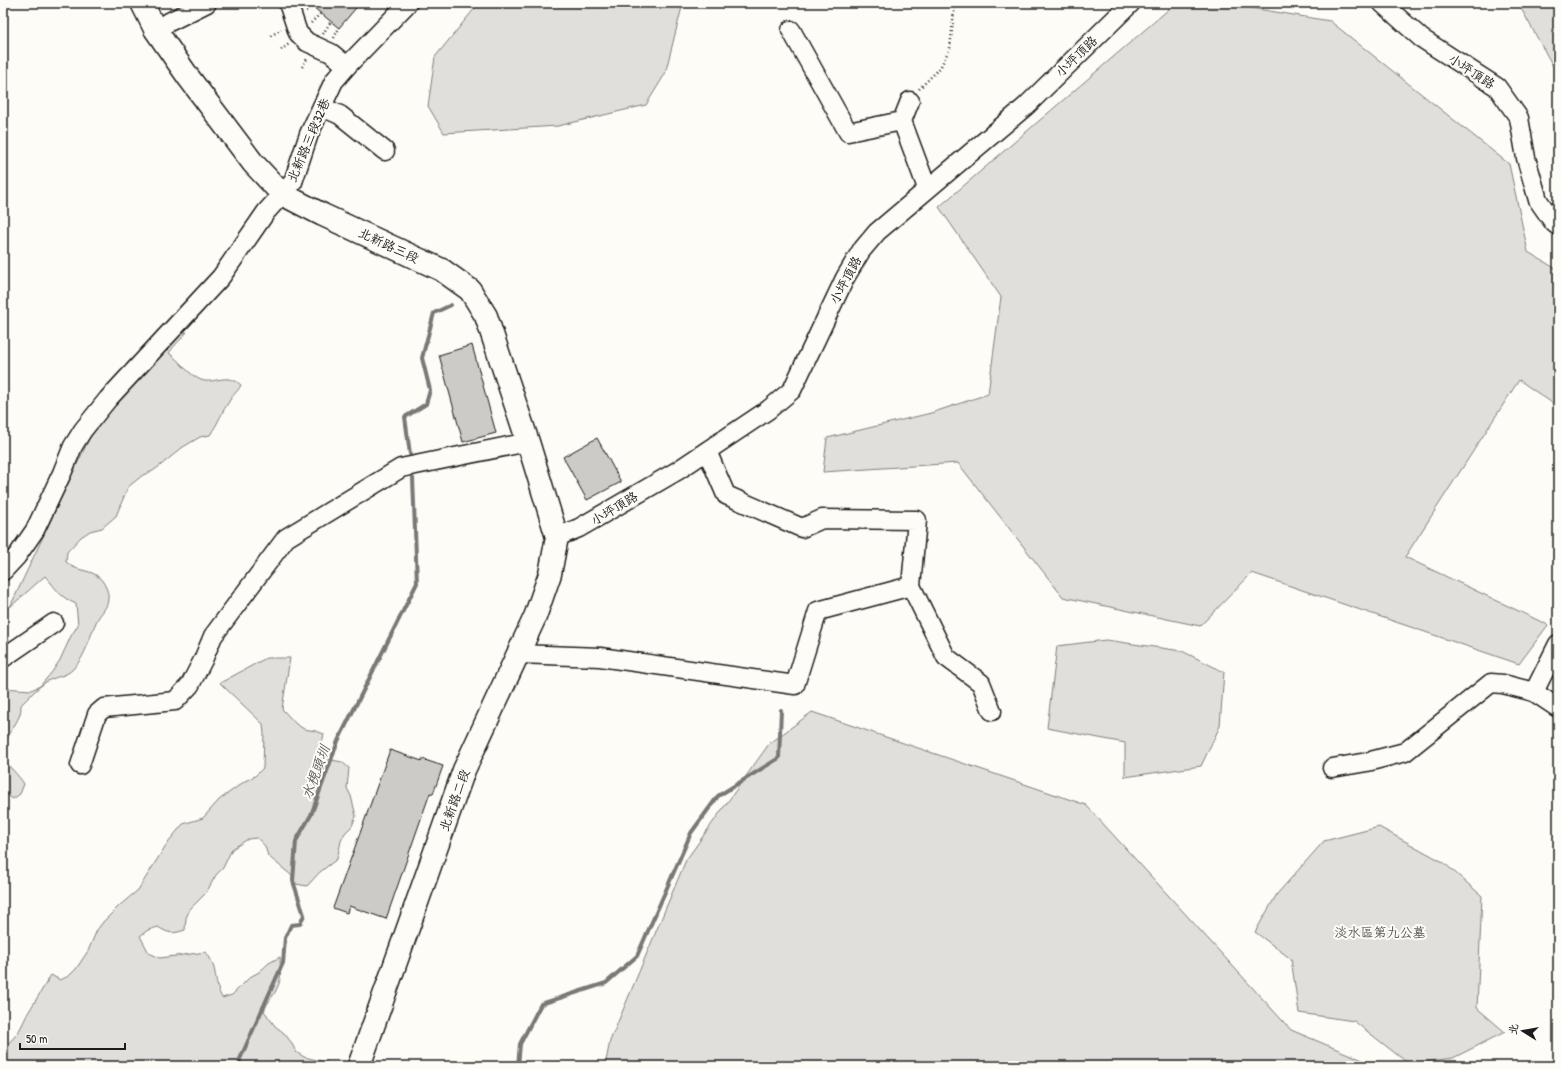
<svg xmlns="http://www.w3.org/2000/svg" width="1561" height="1069" viewBox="0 0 1561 1069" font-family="'Patrick Hand','LXGW WenKai TC',sans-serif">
  <rect width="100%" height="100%" fill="#fdfcf7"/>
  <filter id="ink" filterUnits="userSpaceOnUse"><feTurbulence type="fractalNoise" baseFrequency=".025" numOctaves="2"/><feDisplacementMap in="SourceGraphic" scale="8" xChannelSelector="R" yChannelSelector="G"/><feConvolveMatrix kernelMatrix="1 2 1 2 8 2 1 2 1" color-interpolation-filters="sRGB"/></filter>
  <g filter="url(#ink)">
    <!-- green -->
    <g fill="#e0dfdb" stroke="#7e7e7c">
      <path d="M479 3H683L665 74 646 105 558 126 444 133 428 106 435 57Z"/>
      <path d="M1176 3H1221L1330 21 1509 164 1528 252 1558 270V407L1519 380 1405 557 1548 625 1519 664 1252 573 1200 626 1063 597 958 463 823 472 827 438 931 413 988 394 1001 297 939 207Z"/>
      <path d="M1518 3H1558V75Z"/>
      <path d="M187 332C181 340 174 345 169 353 180 361 189 375 201 380 211 384 222 376 233 380 236 381 239 383 241 385 237 393 234 393 230 400 222 411 218 424 210 435L200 437 183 447 161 465 153 471 143 475 128 487 116 516 102 528 90 531 81 537 67 552 66 562C68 563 71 566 73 567 84 572 95 570 103 582 106 587 109 593 108 599 108 607 101 613 97 620 89 637 87 655 73 669 66 677 55 676 46 682 37 688 29 697 21 705 21 707 21 711 20 714 15 729 0 740 5 759 8 767 19 775 24 784L20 794 13 799 3 792V688L31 690 40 686 52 672 60 660 71 636 78 625 76 604C58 596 58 590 45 576L10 607 89 439 137 376 176 335Z"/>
      <path d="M1106 640 1182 651 1224 672 1220 726 1201 766 1125 777V743L1047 728 1057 646Z"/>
      <path d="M266 658H290L282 709 296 724 304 729 316 731 324 734 322 743 325 753 332 760 342 762 349 768 347 788 351 796 356 816 352 826 345 833 341 841 337 859 320 872 307 886 296 884 291 875 268 856 265 846 257 838 248 839 232 849 223 868 216 875 206 893 190 909 186 918 185 930C173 934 169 934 158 927L148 930 140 936 149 953 160 958 206 952C219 969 213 982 222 998L232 995 250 977 259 972 269 963 280 957C280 966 282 978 278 986 275 995 267 1002 264 1011L275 1026 284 1033 291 1042 296 1052 304 1057 326 1062 336 1066H3V1049L18 1033 28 1013 51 975 60 980 69 976 76 969 88 951 97 930 103 922 119 906 138 890 168 842 183 824 203 818 219 800 245 781 255 776 263 768 264 734 263 724 220 683Z"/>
      <path d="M812 712 1086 805 1291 1030 1377 1066H605L610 1041 686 860 769 744Z"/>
      <path d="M1379 827 1443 862 1482 896 1477 1008 1505 1032 1453 1058 1409 1064 1354 1021 1299 1013 1291 959 1255 932 1277 894 1324 841Z"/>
    </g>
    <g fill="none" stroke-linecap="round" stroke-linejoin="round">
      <!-- stream -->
      <g stroke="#797876" stroke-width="4">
        <path d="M410 454 405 417 426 404 430 390 422 358 434 313 451 305"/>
        <path d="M239 1066 240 1059 283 963 285 938 291 925 300 924 304 915 293 881 296 841 311 815 338 741 417 583 413 478"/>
        <path d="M518 1066 520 1044 541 1004 606 983 637 956 691 833 718 796 779 758 781 710"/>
      </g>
    </g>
    <!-- building -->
    <g fill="#cccbc8" stroke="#1c1c1c">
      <path d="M308 3H360L339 28Z"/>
      <path d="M472 345 496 433 463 442 439 355Z"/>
      <path d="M597 438 621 482 587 500 563 457Z"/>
      <path d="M390 750 422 761V759L443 766 433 794 430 793 386 919 349 906 347 913 333 908Z"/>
    </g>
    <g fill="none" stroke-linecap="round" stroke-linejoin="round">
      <defs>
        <g id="minor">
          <path d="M288 3 298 33 307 42 331 53 347 66"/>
          <path d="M1382 3 1421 38 1497 87 1519 118 1526 158 1538 200 1554 223 1558 226"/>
          <path d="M155 29 207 3"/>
          <path d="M791 30 848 132 902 121"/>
          <path d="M910 101 902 121 927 188"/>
          <path d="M322 107 340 115 385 151"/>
          <path d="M707 451 726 495 802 528 822 519 917 520 911 586 946 657 981 683 992 711"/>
          <path d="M557 537 579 528 677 471 768 410 792 390 845 278 861 251 877 232 1026 106 1131 3"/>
          <path d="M3 571 17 556 35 530 62 473 73 446 83 430 108 399 221 277 266 212 293 182 309 134 334 81 347 66 408 3"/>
          <path d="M518 654 600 657 795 685 818 611 911 586"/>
          <path d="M3 658 54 623"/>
          <path d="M1534 692 1558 708"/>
          <path d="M80 765 97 714 104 708 175 701 190 685 203 660 213 636 286 538 401 468 528 442"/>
          <path d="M1332 768 1367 762 1405 752 1491 683 1503 684 1534 692 1558 644"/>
        </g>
        <path id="major" d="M142 3 155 29 189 78 253 163 282 194 323 215 442 270 470 290 486 316 528 442 557 537 550 574 535 617 464 770 359 1066"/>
      </defs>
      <!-- minor casing -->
      <use href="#minor" stroke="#1c1c1c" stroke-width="21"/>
      <!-- major casing -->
      <use href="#major" stroke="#1c1c1c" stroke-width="25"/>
      <!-- path -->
      <g stroke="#1c1c1c" stroke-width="2.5" stroke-dasharray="1 3" stroke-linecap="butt">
        <path d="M306 11 313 6"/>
        <path d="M311 23 321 13"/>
        <path d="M323 34 331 21"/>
        <path d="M271 36 281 29"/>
        <path d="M334 38 339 28"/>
        <path d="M281 50 289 44"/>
        <path d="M302 67 307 59"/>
        <path d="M919 89 940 68 950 48 955 3"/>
      </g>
      <!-- minor -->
      <use href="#minor" stroke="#fdfcf7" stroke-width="18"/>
      <!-- major -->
      <use href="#major" stroke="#fdfcf7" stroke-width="22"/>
    </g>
  </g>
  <g text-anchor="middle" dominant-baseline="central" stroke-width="4" stroke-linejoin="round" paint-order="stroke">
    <!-- street labels -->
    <g font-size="13" fill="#1c1c1c" stroke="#fdfcf7">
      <text transform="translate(1076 56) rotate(-44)">小坪頂路</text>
      <text transform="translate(1472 71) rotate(33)">小坪頂路</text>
      <text transform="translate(308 140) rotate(-67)">北新路三段32巷</text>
      <text transform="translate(389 245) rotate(25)">北新路三段</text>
      <text transform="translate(845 280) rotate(-62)">小坪頂路</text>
      <text transform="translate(614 508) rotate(-31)">小坪頂路</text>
      <text transform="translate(454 800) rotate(-70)">北新路二段</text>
    </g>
    <!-- park labels -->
    <g font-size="13" fill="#575655" stroke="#fdfcf7">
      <text x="1380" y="932">淡水區第九公墓</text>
    </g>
    <!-- water labels -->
    <g font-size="14" font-style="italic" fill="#5a5a58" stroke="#fdfcf7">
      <text transform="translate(315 772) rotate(-70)">水梘頭圳</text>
    </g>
  </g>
  <!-- margin -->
  <rect width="1561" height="1069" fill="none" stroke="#fdfcf7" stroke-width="16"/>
  <rect x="8" y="8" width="1545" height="1053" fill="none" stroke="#1c1c1c" stroke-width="1.5" filter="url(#ink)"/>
  <!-- north arrow -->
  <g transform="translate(1523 1031) rotate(281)" stroke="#fdfcf7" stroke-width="3" paint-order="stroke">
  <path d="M0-3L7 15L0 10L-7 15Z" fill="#1c1c1c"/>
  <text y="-6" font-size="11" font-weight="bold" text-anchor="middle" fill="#1c1c1c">北</text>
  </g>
  <!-- scale -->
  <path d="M20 1043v6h105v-6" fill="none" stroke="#1c1c1c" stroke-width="2"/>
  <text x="26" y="1043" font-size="12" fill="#1c1c1c" stroke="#fdfcf7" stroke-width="3" paint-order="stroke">50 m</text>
</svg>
